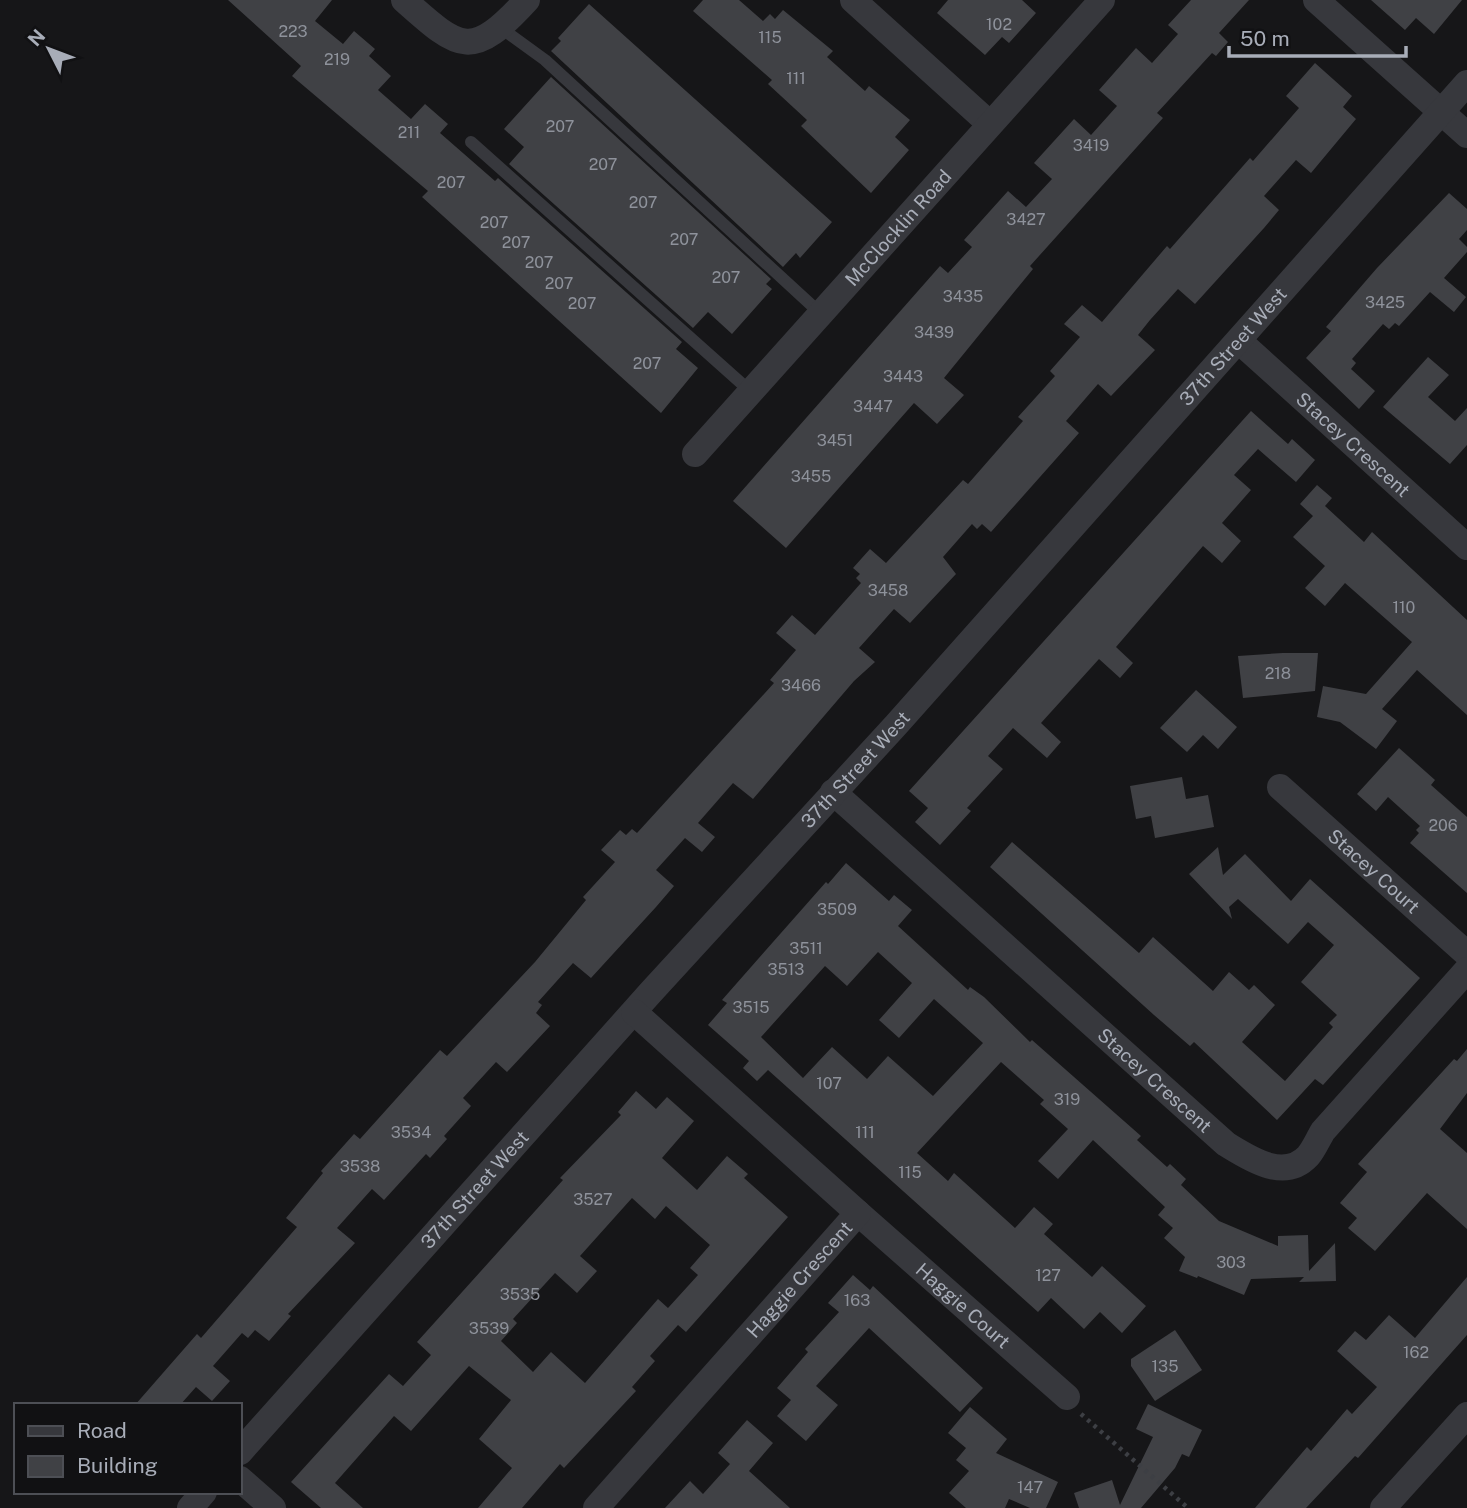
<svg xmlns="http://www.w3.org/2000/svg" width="1467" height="1508" viewBox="0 0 1467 1508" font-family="'Public Sans',sans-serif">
  <rect width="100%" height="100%" fill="#161618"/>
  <!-- building -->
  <g fill="#404145" fill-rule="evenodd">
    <path d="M228 0H332L315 21 343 44 354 31 375 49 369 56 391 76 378 90 411 119 425 104 448 124 440 133 495 181 498 178 682 342 676 349 698 368 661 413 422 197 428 191 292 76 301 66Z"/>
    <path d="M703 0H739L763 21 770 14 775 19 783 10 833 51 827 57 865 91 869 86 910 120 895 137 909 150 871 193 801 126 807 120 768 84 772 80 693 11Z"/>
    <path d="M948 0H1022L1036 13 1009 43 1002 37 985 55 937 13Z"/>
    <path d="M1191 0H1249L1219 33 1228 42 1216 56 1212 53 1157 113 1163 118 1030 266 1033 269 944 378 964 395 937 424 914 403 786 548 733 501 940 266 948 273 972 247 964 240 1008 191 1026 207 1052 179 1034 163 1074 119 1091 135 1117 106 1099 90 1136 48 1152 63 1178 34 1168 25Z"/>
    <path d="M1371 0H1462L1434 34 1416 18 1405 30Z"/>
    <path d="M589 4 832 222 800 258 796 253 783 267 551 51 561 41 558 38Z"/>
    <path d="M1315 63 1352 96 1343 107 1356 119 1311 173 1296 160 1264 196 1279 210 1264 228 1195 304 1178 289 1150 320 1138 335 1155 350 1111 396 1098 384 1066 421 1079 433 991 532 982 524 977 529 972 524 943 557 956 574 910 623 894 609 859 648 875 662 854 681 753 799 733 783 698 823 715 837 702 852 685 838 656 870 674 886 656 907 591 978 573 963 538 1002 542 1005 536 1013 550 1026 507 1072 496 1062 463 1098 471 1106 444 1136 447 1139 430 1158 426 1154 384 1200 372 1189 337 1228 355 1243 288 1314 291 1316 269 1341 255 1330 248 1338 242 1333 213 1366 230 1381 212 1401 196 1387 180 1405H135L197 1334 201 1338 297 1227 286 1218 323 1173 321 1171 354 1134 360 1139 440 1050 447 1056 535 962 586 900 583 897 615 862 601 850 620 830 626 835 632 829 637 833 774 683 770 680 796 650 776 633 792 615 815 635 861 583 856 578 860 574 853 568 870 549 886 563 963 480 968 484 1023 421 1018 417 1055 376 1050 371 1080 337 1064 324 1082 305 1102 322 1167 246 1170 249 1250 158 1253 161 1299 108 1286 96Z"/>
    <path d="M551 77 771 279 766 284 772 289 732 334 708 312 693 328 509 164 524 147 504 129Z"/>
    <path d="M1449 193 1467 209V230L1459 239 1467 247V252L1444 278 1466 297 1454 312 1430 292 1399 326 1395 323 1389 329 1383 324 1352 359 1356 363 1351 369 1375 391 1359 409 1306 358 1331 331 1326 327 1377 268Z"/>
    <path d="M1428 357 1449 375 1428 397 1455 421 1467 408V445L1450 464 1383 407Z"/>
    <path d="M1251 411 1288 444 1292 439 1315 460 1296 482 1258 449 1234 475 1251 490 1222 523 1241 541 1222 563 1203 546 1116 647 1133 663 1120 678 1099 659 1041 723 1061 742 1047 758 1013 728 988 756 1003 769 967 808 971 811 940 845 915 822 928 808 909 791Z"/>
    <path d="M1317 485 1332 498 1325 506 1364 542 1372 532 1467 620V715L1417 670 1382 709 1397 721 1376 749 1340 722 1317 717 1323 686 1366 694 1412 642 1345 583 1325 606 1305 588 1325 566 1293 537 1313 516 1300 504Z"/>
    <path d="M1283 653H1318L1315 691 1243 698 1238 656Z"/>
    <path d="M1196 690 1237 727 1218 749 1203 735 1187 752 1160 728Z"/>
    <path d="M1399 748 1435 780 1431 785 1467 817V893L1410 843 1419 833 1416 830 1420 826 1388 797 1376 811 1357 794Z"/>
    <path d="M1182 777 1186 799 1208 795 1214 827 1155 838 1151 816 1136 819 1130 786Z"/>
    <path d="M1012 842 1139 953 1153 937 1213 991 1229 972 1249 990 1254 985 1275 1005 1242 1042 1285 1081 1333 1027 1329 1023 1337 1015 1301 982 1334 945 1308 922 1288 944 1238 899 1229 907 1232 919 1189 874 1218 847 1223 875 1245 854 1291 901 1310 879 1420 978 1323 1085 1315 1079 1277 1120 1194 1042 1190 1046 1154 1015 990 867Z"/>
    <path d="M846 863 889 901 894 895 912 910 898 926 968 990 970 987 984 997 1030 1042 1032 1040 1141 1136 1137 1140 1167 1167 1170 1164 1186 1179 1181 1185 1219 1221 1278 1246V1236L1308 1235 1309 1271 1335 1243 1336 1281 1299 1282 1304 1277 1251 1279 1244 1295 1198 1276 1197 1278 1179 1271 1185 1257 1164 1238 1173 1228 1158 1215 1165 1207 1093 1140 1058 1179 1038 1161 1068 1129 1040 1104 1044 1100 1001 1062 917 1153 948 1181 954 1173 1015 1228 1034 1207 1053 1224 1044 1234 1092 1277 1102 1266 1146 1306 1122 1333 1100 1312 1084 1329 1051 1298 1038 1312 768 1070 757 1081 743 1068 749 1061 708 1025 727 1003 722 1000 826 882 828 884ZM878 952 912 983 879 1020 899 1038 934 999 983 1043 933 1096 888 1056 867 1079 832 1047 803 1078 761 1037 825 966 847 986Z"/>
    <path d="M1467 1049V1093L1440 1129 1467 1153V1229L1427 1193 1375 1251 1348 1228 1357 1218 1340 1203 1367 1172 1358 1164 1454 1059 1457 1061Z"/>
    <path d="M636 1091 656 1109 667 1097 694 1121 662 1158 697 1190 727 1156 748 1174 744 1178 788 1217 686 1332 678 1325 650 1356 655 1361 632 1387 636 1391 564 1468 560 1464 522 1508H478L512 1468 479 1439 511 1400 469 1366 411 1431 394 1416 335 1483 363 1508H321L291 1482 389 1374 403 1386 431 1355 417 1342 563 1180 560 1178 621 1115 618 1112ZM632 1198 655 1219 666 1206 710 1245 690 1268 698 1275 668 1308 658 1299 585 1383 551 1352 533 1372 501 1341 517 1323 513 1319 555 1273 577 1293 597 1271 580 1256Z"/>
    <path d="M853 1275 870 1290 873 1286 983 1388 960 1412 869 1328 816 1386 838 1405 806 1441 777 1416 791 1400 777 1388 808 1352 805 1349 839 1312 828 1303Z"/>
    <path d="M1467 1277V1335L1358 1458 1355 1456 1306 1508H1255L1307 1447 1311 1451 1347 1409 1352 1414 1377 1387 1337 1351 1355 1331 1366 1340 1389 1315 1415 1338Z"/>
    <path d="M1175 1330 1202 1370 1155 1401 1131 1366V1359Z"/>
    <path d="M1148 1404 1202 1430 1189 1457 1182 1454 1175 1468 1141 1508H1079L1074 1493 1112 1480 1120 1505 1153 1437 1136 1429Z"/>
    <path d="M970 1407 1007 1439 996 1453 1058 1482 1046 1508H1030L1009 1499 1005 1508H966L949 1493 969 1471 956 1460 966 1448 948 1433Z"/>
    <path d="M747 1420 773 1443 749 1471 790 1508H665L690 1481 703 1494 730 1464 718 1453Z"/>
  </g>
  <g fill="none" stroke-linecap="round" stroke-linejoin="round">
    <!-- path -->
    <path stroke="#3d3f44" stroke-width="4.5" stroke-dasharray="3.5 5" stroke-linecap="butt" d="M1081 1414 1188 1508"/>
    <!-- service -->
    <g stroke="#37383d" stroke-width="12">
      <path d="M501 28 545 60 820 313"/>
      <path d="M471 142 750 391"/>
    </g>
    <!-- minor -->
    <g stroke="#37383d" stroke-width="26">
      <path d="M404 0C461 51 472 60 527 0"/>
      <path d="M853 0 990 124"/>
      <path d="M1316 0 1467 135"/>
      <path id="s1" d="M1239 341 1467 547"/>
      <path id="s2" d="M695 454 1102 0"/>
      <path id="s3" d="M1280 787 1467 954"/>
      <path id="s4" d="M833 792 1226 1144C1249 1158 1284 1182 1308 1156 1314 1149 1318 1139 1323 1131L1467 970"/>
      <path id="s5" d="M858 1213 1067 1397"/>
      <path id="s6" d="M240 1452 651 992 896 725 1467 83"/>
      <path d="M240 1479 273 1508"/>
      <path d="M190 1508 204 1492"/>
      <path id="s7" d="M596 1508 858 1213 634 1012"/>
      <path d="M1383 1508 1467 1415"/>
    </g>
  </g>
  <g text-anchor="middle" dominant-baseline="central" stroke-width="5" stroke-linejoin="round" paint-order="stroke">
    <!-- number labels -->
    <g font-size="16" fill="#8e929b">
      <text x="999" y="24">102</text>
      <text x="293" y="31">223</text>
      <text x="770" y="37">115</text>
      <text x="337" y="59">219</text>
      <text x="796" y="78">111</text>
      <text x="560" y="126">207</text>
      <text x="409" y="132">211</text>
      <text x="1091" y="145">3419</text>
      <text x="603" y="164">207</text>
      <text x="451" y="182">207</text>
      <text x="643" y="202">207</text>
      <text x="1026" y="219">3427</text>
      <text x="494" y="222">207</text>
      <text x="684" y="239">207</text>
      <text x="516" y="242">207</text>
      <text x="539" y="262">207</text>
      <text x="726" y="277">207</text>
      <text x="559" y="283">207</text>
      <text x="963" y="296">3435</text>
      <text x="1385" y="302">3425</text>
      <text x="582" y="303">207</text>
      <text x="934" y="332">3439</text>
      <text x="647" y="363">207</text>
      <text x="903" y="376">3443</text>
      <text x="873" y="406">3447</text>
      <text x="835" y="440">3451</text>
      <text x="811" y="476">3455</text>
      <text x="888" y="590">3458</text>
      <text x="1404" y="607">110</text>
      <text x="1278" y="673">218</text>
      <text x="801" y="685">3466</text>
      <text x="1443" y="825">206</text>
      <text x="837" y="909">3509</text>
      <text x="806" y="948">3511</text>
      <text x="786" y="969">3513</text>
      <text x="751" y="1007">3515</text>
      <text x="829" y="1083">107</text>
      <text x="1067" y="1099">319</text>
      <text x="411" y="1132">3534</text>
      <text x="865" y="1132">111</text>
      <text x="360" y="1166">3538</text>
      <text x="910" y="1172">115</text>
      <text x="593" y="1199">3527</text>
      <text x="1231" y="1262">303</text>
      <text x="1048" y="1275">127</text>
      <text x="520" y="1294">3535</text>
      <text x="857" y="1300">163</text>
      <text x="489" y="1328">3539</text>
      <text x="1416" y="1352">162</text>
      <text x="1165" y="1366">135</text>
      <text x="1030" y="1487">147</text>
    </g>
    <!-- street labels -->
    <g font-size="19" fill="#a8adb8" stroke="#111113">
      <text stroke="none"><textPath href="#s2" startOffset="304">McClocklin Road</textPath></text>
      <text stroke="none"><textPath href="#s6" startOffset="1486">37th Street West</textPath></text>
      <text stroke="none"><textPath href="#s1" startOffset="154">Stacey Crescent</textPath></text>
      <text stroke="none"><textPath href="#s6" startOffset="919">37th Street West</textPath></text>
      <text stroke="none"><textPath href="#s3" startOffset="126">Stacey Court</textPath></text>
      <text stroke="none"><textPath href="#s4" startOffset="432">Stacey Crescent</textPath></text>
      <text stroke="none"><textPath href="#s6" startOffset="352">37th Street West</textPath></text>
      <text stroke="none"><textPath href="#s7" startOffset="306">Haggie Crescent</textPath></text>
      <text stroke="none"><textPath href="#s5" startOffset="140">Haggie Court</textPath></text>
    </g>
  </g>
  <!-- legend -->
  <rect x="14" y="1403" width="228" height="91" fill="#111113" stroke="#4d4f55" stroke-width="2"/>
  <rect x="28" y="1426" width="35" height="10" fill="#37383d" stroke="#4d4f55" stroke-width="2"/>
  <text x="77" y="1438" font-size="21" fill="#a8adb8">Road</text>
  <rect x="28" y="1456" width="35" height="21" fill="#404145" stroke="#4d4f55" stroke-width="2"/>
  <text x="77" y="1473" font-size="21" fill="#a8adb8">Building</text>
  <!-- north arrow -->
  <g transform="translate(49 49) rotate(312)" stroke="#111113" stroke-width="5" paint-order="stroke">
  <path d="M0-5L12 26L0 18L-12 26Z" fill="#a8adb8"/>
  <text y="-10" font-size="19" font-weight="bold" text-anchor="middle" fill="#a8adb8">N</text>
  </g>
  <!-- scale -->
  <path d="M1229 46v10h177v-10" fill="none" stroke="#a8adb8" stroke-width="3.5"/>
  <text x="1240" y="46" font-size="21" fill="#a8adb8" stroke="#111113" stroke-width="5" paint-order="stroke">50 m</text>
</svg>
